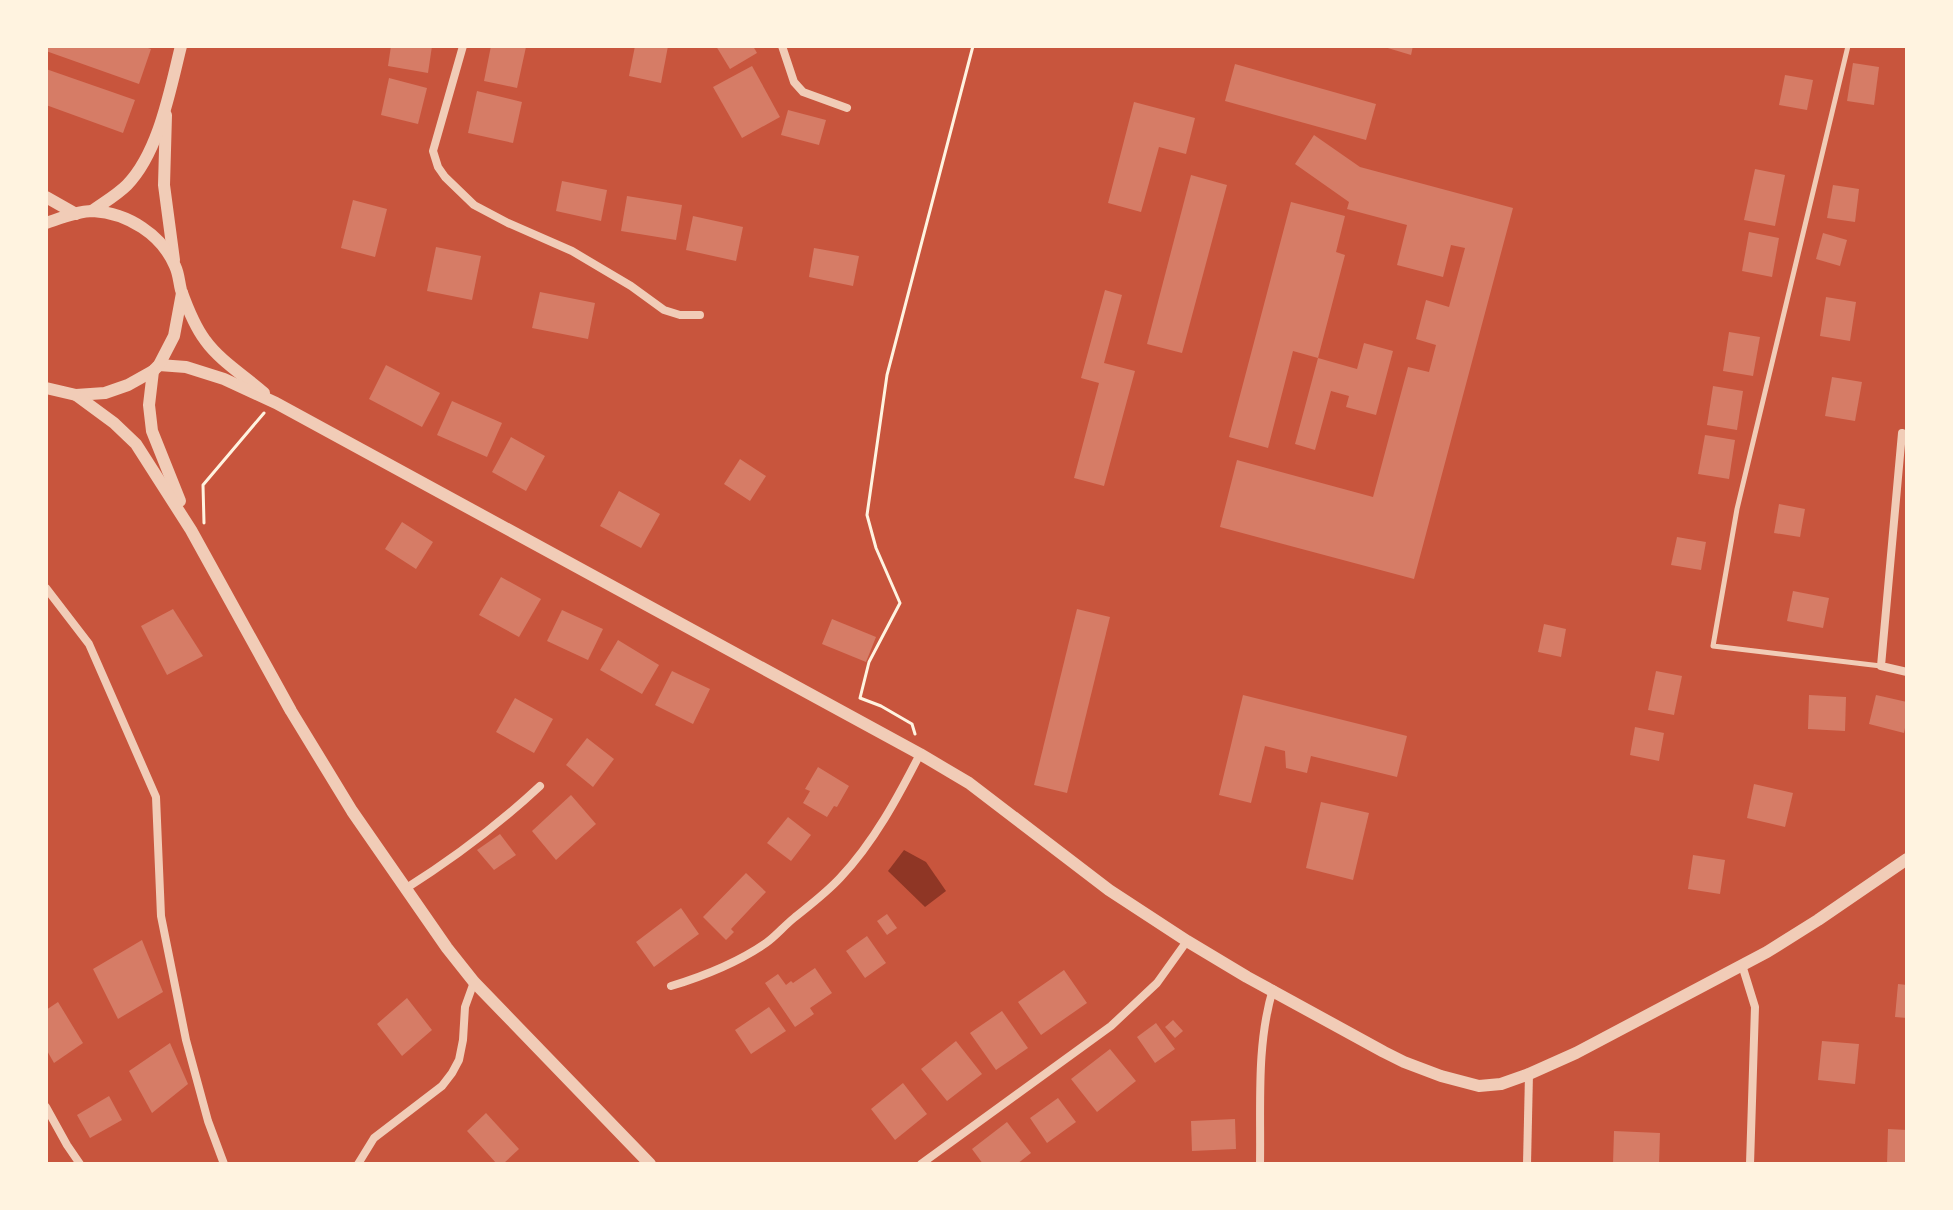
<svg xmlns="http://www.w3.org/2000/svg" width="1953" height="1210" viewBox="0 0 1953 1210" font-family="'Exo 2',sans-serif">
  <rect width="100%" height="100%" fill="#c8553d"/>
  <!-- water -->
  <path fill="#8f3625" d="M904 850 926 862 946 891 925 907 888 871Z"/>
  <!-- building -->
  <g fill="#d67c66">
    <path d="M46 46H142L151 49 139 84 46 51Z"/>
    <path d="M391 46H432L428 73 388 66Z"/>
    <path d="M491 46 526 47 517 88 484 81Z"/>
    <path d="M635 46H668L661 83 629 76Z"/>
    <path d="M716 46H753L757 53 730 69Z"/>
    <path d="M1381 46H1413L1411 55Z"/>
    <path d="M1853 63 1879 67 1874 105 1847 101Z"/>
    <path d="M1235 64 1376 104 1366 140 1225 101Z"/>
    <path d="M752 66 780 117 742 138 713 87Z"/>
    <path d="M46 69 135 100 123 133 46 105Z"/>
    <path d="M1785 75 1813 80 1807 110 1779 105Z"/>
    <path d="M389 78 427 88 418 124 381 115Z"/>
    <path d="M477 91 522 102 513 143 468 133Z"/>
    <path d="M1134 102 1195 118 1186 154 1159 147 1141 212 1108 203Z"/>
    <path d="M788 110 826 120 819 145 781 135Z"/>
    <path d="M1314 135 1360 167 1513 208 1414 579 1220 527 1237 460 1373 497 1408 367 1429 372 1436 345 1416 339 1426 300 1449 307 1465 248 1451 245 1443 277 1397 265 1407 225 1347 209 1349 202 1295 164Z"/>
    <path d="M1755 169 1785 175 1775 226 1744 220Z"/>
    <path d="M1191 175 1227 185 1182 353 1147 344Z"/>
    <path d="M562 181 607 190 601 221 556 211Z"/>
    <path d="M1833 185 1859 189 1855 222 1827 218Z"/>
    <path d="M627 196 682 205 676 240 621 231Z"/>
    <path d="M353 200 387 209 375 257 341 248Z"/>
    <path d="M1291 202 1345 216 1336 252 1345 255 1318 358 1293 351 1268 448 1229 437Z"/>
    <path d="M693 216 743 227 736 261 686 250Z"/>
    <path d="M1749 232 1779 238 1772 277 1742 271Z"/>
    <path d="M1823 233 1847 240 1840 266 1816 259Z"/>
    <path d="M436 247 481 256 472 300 427 291Z"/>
    <path d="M814 248 859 256 853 286 809 277Z"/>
    <path d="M1105 290 1122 295 1104 363 1135 371 1104 486 1074 478 1099 383 1081 378Z"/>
    <path d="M540 292 595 303 588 339 532 328Z"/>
    <path d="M1826 297 1856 302 1850 341 1820 336Z"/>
    <path d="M1729 332 1760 337 1753 376 1723 371Z"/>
    <path d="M1364 343 1393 351 1376 415 1346 407 1349 396 1331 391 1315 450 1295 444 1318 358 1357 369Z"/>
    <path d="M386 365 440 393 422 427 369 399Z"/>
    <path d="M1832 377 1862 382 1855 421 1825 416Z"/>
    <path d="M1713 386 1743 391 1737 430 1707 425Z"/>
    <path d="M452 401 502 423 487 457 437 435Z"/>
    <path d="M1705 435 1735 440 1729 479 1698 474Z"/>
    <path d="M511 437 545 456 526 491 492 472Z"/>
    <path d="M740 459 766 476 750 501 724 484Z"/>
    <path d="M619 491 660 514 641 548 600 526Z"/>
    <path d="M1779 504 1805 509 1800 537 1774 533Z"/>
    <path d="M402 522 433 542 416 569 385 549Z"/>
    <path d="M1677 537 1706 542 1701 570 1671 565Z"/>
    <path d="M501 577 541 599 519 637 479 615Z"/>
    <path d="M1793 591 1829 598 1823 628 1787 621Z"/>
    <path d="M173 609 203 656 167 675 141 626Z"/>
    <path d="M1077 609 1110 617 1067 793 1034 785Z"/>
    <path d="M562 610 603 629 588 660 547 641Z"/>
    <path d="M832 619 876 637 866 662 822 644Z"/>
    <path d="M1544 624 1566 629 1561 657 1538 652Z"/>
    <path d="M618 640 659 665 642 694 600 670Z"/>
    <path d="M672 671 710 689 693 724 655 705Z"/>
    <path d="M1656 671 1682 676 1674 715 1648 710Z"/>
    <path d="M1243 695 1407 736 1397 777 1311 756 1307 773 1286 768 1285 751 1265 746 1251 803 1219 795Z"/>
    <path d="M1809 695 1846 697 1845 731 1808 729Z"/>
    <path d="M1876 695 1907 702V718L1904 733 1869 724Z"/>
    <path d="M515 698 553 719 534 753 496 732Z"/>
    <path d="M1635 727 1664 733 1659 761 1630 755Z"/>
    <path d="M587 738 614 759 593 787 566 765Z"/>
    <path d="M818 767 849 786 837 807 834 806 827 817 803 803 810 791 805 789Z"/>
    <path d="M1754 784 1793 793 1785 827 1747 818Z"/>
    <path d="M571 795 596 824 556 860 532 831Z"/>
    <path d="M1321 802 1369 813 1353 880 1306 868Z"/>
    <path d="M788 817 811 835 791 861 767 843Z"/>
    <path d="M500 834 516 855 494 870 477 850Z"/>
    <path d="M1693 855 1725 860 1720 894 1688 889Z"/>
    <path d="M746 873 766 892 731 929 734 932 726 940 703 917Z"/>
    <path d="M681 908 699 934 654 967 636 942Z"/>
    <path d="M887 914 897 928 887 935 877 921Z"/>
    <path d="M867 936 886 963 865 978 846 951Z"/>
    <path d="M142 940 163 992 118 1019 93 969Z"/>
    <path d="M815 968 832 993 810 1008 814 1014 795 1027 765 983 778 974 786 985 791 981 793 983Z"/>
    <path d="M1064 970 1087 1003 1041 1035 1018 1002Z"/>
    <path d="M1898 984 1907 985V1018L1895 1017Z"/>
    <path d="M407 998 432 1030 402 1056 377 1024Z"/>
    <path d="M58 1002 83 1043 54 1063 46 1049V1010Z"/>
    <path d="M769 1007 786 1031 751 1054 735 1030Z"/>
    <path d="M1002 1011 1028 1048 996 1070 970 1033Z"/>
    <path d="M1173 1020 1183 1031 1175 1038 1165 1027Z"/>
    <path d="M1156 1023 1175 1049 1155 1063 1137 1037Z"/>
    <path d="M956 1041 982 1074 947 1101 921 1069Z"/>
    <path d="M1822 1041 1859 1044 1855 1084 1818 1080Z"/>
    <path d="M170 1043 188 1084 152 1113 129 1071Z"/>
    <path d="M1110 1049 1136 1081 1097 1112 1071 1079Z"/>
    <path d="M903 1083 927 1114 895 1140 871 1109Z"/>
    <path d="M109 1096 122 1120 90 1138 77 1115Z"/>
    <path d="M1058 1098 1076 1122 1047 1143 1030 1118Z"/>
    <path d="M486 1113 519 1149 503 1164H497L467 1131Z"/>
    <path d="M1235 1119 1236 1149 1192 1151 1191 1121Z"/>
    <path d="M1007 1122 1031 1153 1017 1164H983L972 1149Z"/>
    <path d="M1888 1129 1907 1130V1164H1887Z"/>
    <path d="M1614 1131 1660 1133 1659 1164H1613Z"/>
  </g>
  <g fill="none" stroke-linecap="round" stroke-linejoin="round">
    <!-- path -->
    <g stroke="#fff3e0" stroke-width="3">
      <path d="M204 523 203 485 264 413"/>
      <path d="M915 734 912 724 881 706 860 698 869 662 900 603 876 548 867 515 887 375 973 46"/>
    </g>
    <!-- service -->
    <path stroke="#f1ccb7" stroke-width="5" d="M1848 46 1737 509 1713 646 1881 666"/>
    <!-- minor -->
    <g stroke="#f1ccb7" stroke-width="8">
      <path d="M463 46 433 151 438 167 445 177 474 205 508 223 572 251 631 286 664 310 680 315H700"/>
      <path d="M782 46 794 82 803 92 847 108"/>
      <path d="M1902 433 1881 666 1907 672"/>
      <path d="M46 588 89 644 156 797 161 916 186 1040 208 1121 224 1164"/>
      <path d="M405 889C456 857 496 827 540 786"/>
      <path d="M1742 965 1755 1007 1750 1164"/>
      <path d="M671 986C704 976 737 963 766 943 776 936 784 926 794 918 810 905 826 893 840 878 874 842 898 797 920 754"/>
      <path d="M46 1107 67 1145 80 1164"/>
      <path d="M358 1164 374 1138 442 1086 452 1073 459 1060 463 1040 465 1007 474 982"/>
      <path d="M921 1164 1111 1026 1157 983 1187 941"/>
      <path d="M1260 1164C1261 1106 1256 1045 1273 989"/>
      <path d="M1527 1164 1529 1074"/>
    </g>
    <!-- tertiary -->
    <g stroke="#f1ccb7" stroke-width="12">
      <path d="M166 115 164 185 174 260"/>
      <path d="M46 197 76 214"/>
      <path d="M92 211C103 203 117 195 127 185 159 152 170 90 181 46"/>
      <path d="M46 223C61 218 78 211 93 211 128 213 162 235 175 266 179 274 179 283 181 290 186 304 196 328 205 340 220 361 245 376 264 393"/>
      <path d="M159 365 186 367 224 379 276 403 920 754 969 783 1109 890 1187 941 1247 977 1384 1052 1404 1062 1441 1076 1479 1086 1501 1084 1529 1074 1576 1053 1767 952 1818 920 1907 859"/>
      <path d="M153 371 149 405 152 431 180 501"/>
      <path d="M46 388 76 395 105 393 128 385 153 371 159 365 174 336 182 293"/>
      <path d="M76 395 114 423 136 444 191 530 291 711 352 811 447 948 474 982 650 1164"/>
    </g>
  </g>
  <!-- border -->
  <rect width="1953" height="1210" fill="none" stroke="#fff3e0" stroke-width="96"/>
</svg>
